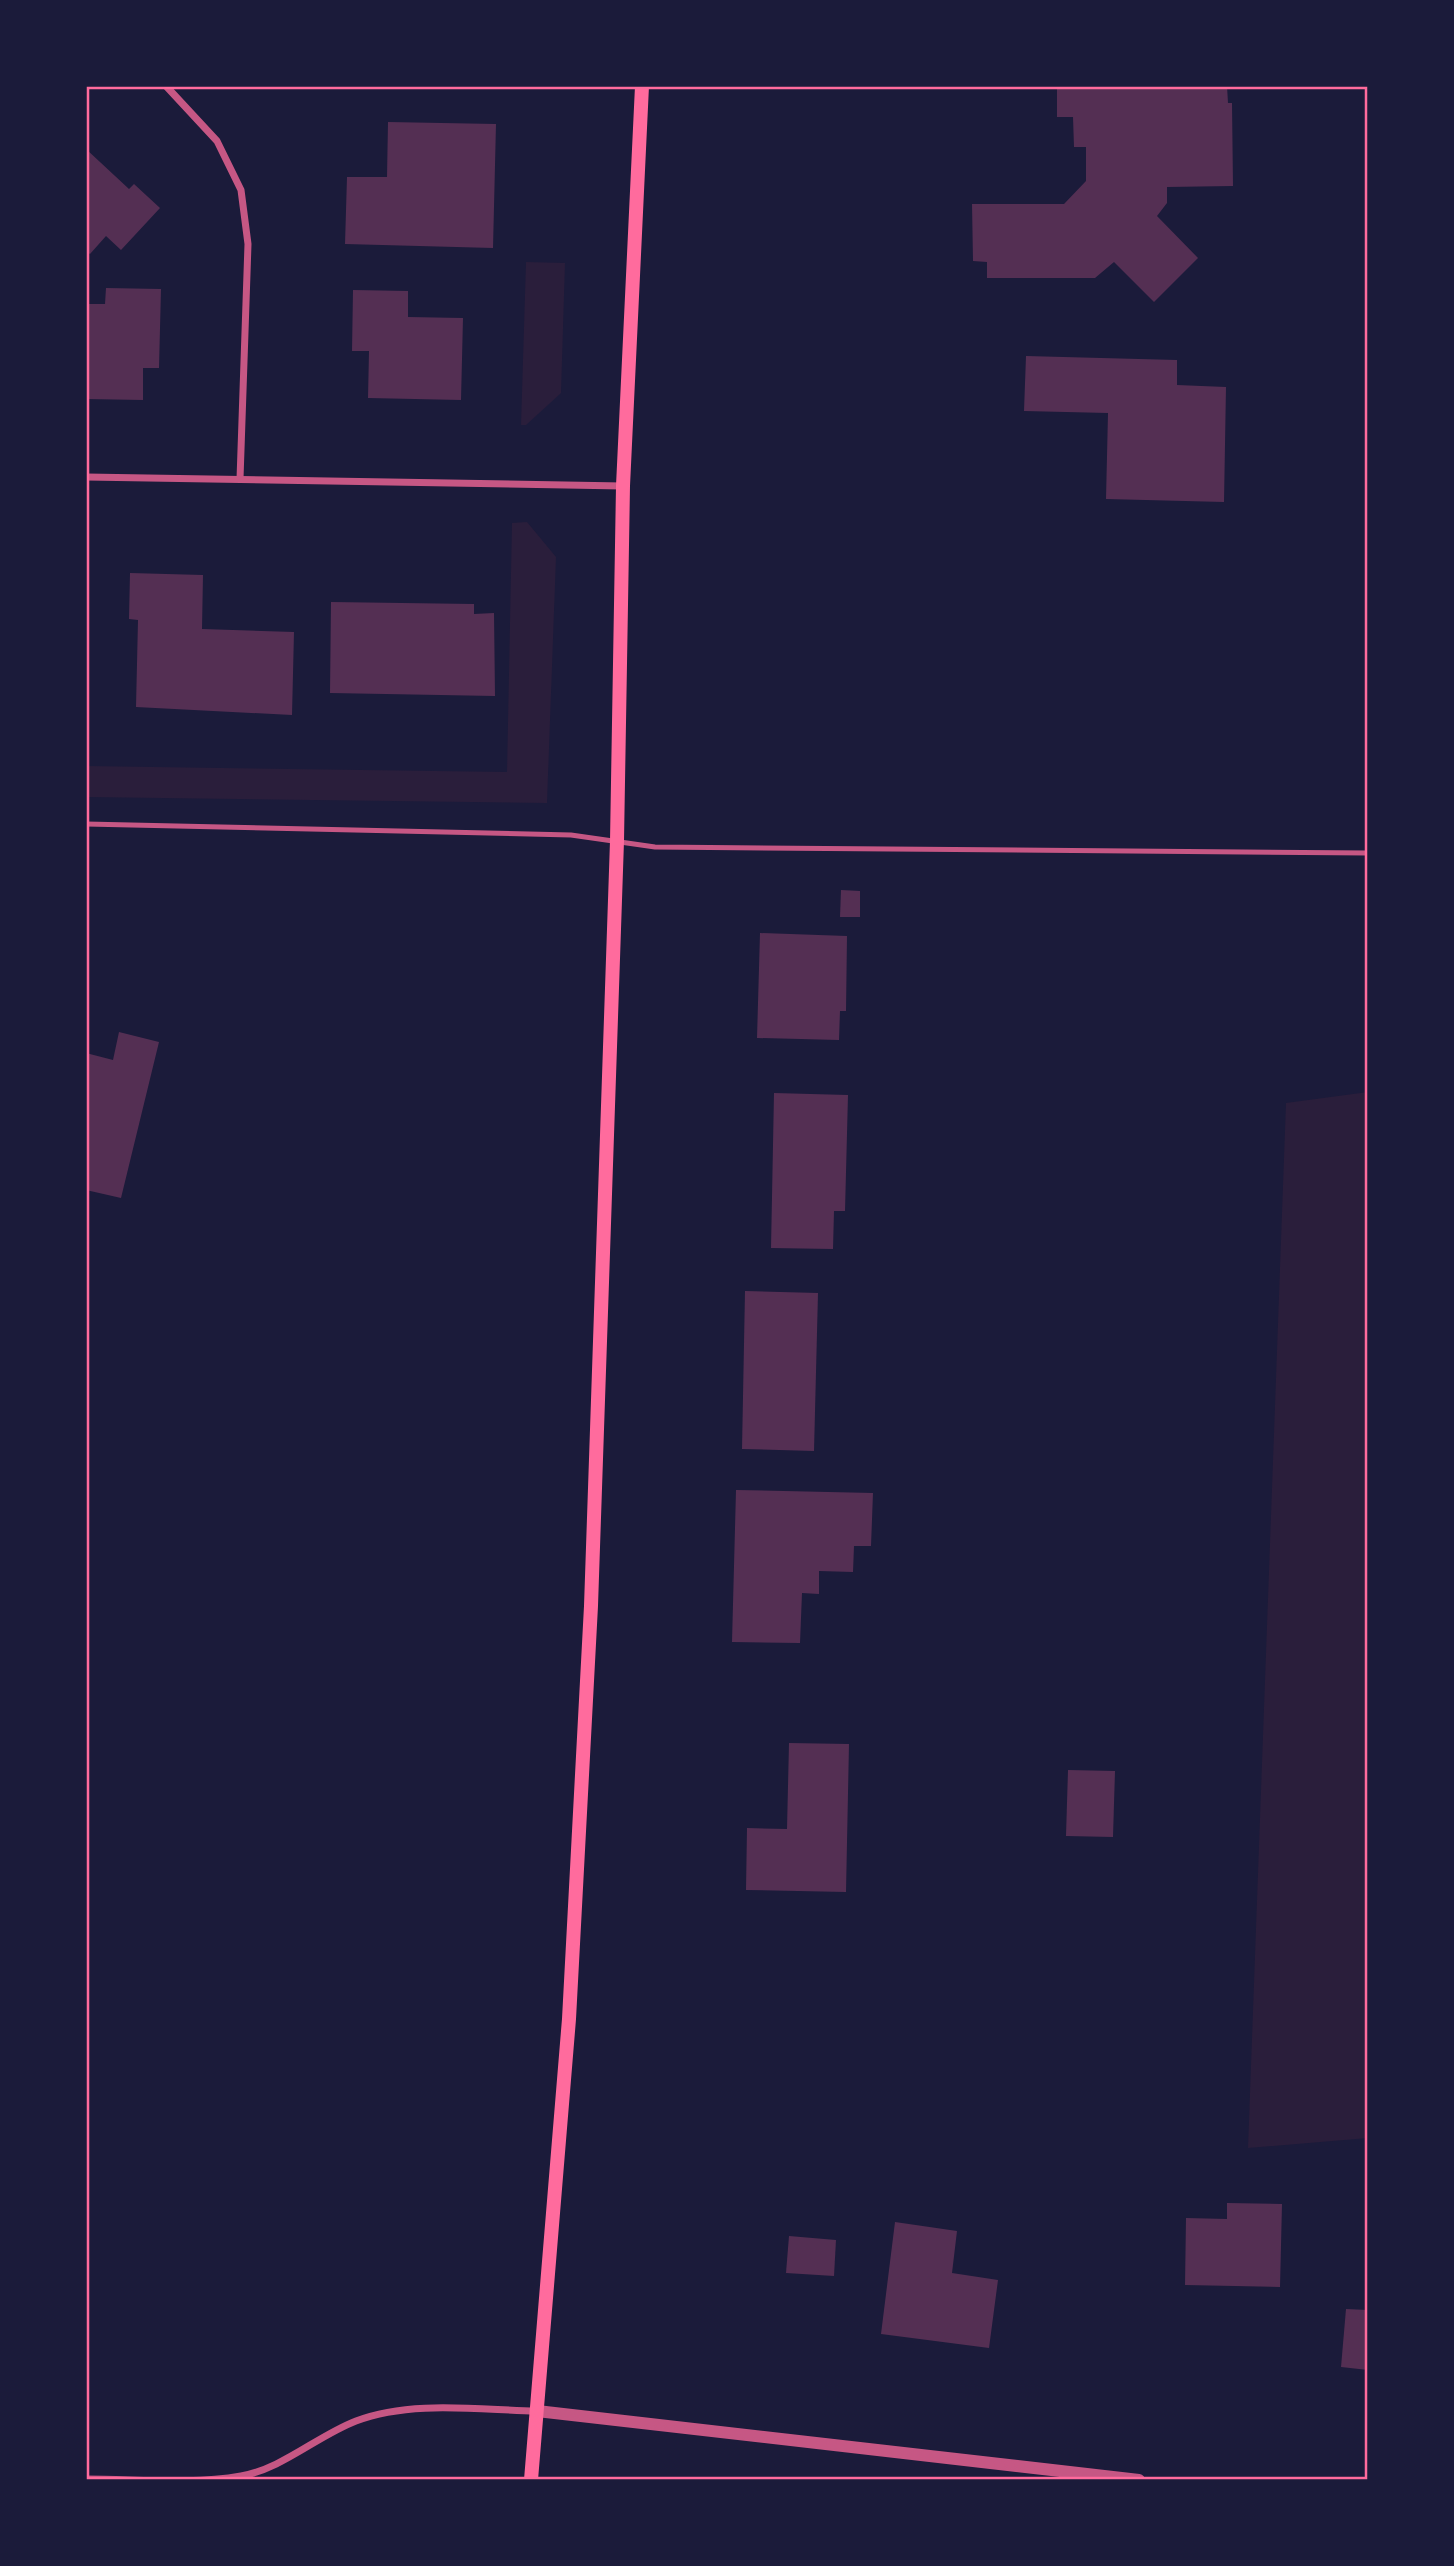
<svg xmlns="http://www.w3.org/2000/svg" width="1454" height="2566" viewBox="0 0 1454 2566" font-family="'Sofia Sans Condensed',sans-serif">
  <rect width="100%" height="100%" fill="#1b1b3a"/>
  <!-- green -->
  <g fill="#2a1e3b">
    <path d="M526 262 565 263 561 393 526 425H521Z"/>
    <path d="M527 522 556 557 547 803 86 797V766L507 772 512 523Z"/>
    <path d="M1368 1092V2138L1248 2148 1286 1103Z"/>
  </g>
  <!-- building -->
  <g fill="#542f53">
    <path d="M1057 86H1227L1228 103H1232L1233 186 1167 187V203L1157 216 1198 258 1154 302 1114 262 1095 278H987V262L973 261 972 204H1064L1086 181V147H1074L1073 117H1057Z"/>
    <path d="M388 122 496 124 493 248 345 244 347 177H387Z"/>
    <path d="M86 149 129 189 134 184 160 208 121 250 106 236 90 254 86 251Z"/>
    <path d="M106 288 161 289 159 368H143V400L86 399V304H105Z"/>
    <path d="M353 290 408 291V317L463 318 461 400 368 398 369 351H352Z"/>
    <path d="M1026 356 1177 360V385L1226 387 1224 502 1106 499 1108 413 1024 411Z"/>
    <path d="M130 573 203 575 202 629 294 632 292 715 136 707 138 620 129 619Z"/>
    <path d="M331 602 474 604V614L494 613 495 696 330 693Z"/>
    <path d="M841 890 860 891V917H840Z"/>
    <path d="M760 933 847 936 846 1011H840L839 1040 757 1038Z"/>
    <path d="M119 1032 159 1042 121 1198 86 1190V1053L113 1060Z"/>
    <path d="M774 1093 848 1095 845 1211H834L833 1249 771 1248Z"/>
    <path d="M745 1291 818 1293 814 1451 742 1449Z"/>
    <path d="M736 1490 873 1493 871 1546H854L853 1572 819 1571V1594L802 1593 800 1643 732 1642Z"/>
    <path d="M789 1743 849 1744 846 1892 746 1890 747 1828 787 1829Z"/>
    <path d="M1068 1770 1115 1771 1113 1837 1066 1836Z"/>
    <path d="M1227 2203 1282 2204 1280 2287 1185 2285 1186 2218 1227 2219Z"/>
    <path d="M895 2222 957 2231 952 2273 998 2280 989 2348 881 2334Z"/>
    <path d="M789 2236 836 2240 834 2276 786 2273Z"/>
    <path d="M1346 2309 1368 2310V2370L1341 2367Z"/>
  </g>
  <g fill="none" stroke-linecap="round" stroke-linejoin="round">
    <!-- service -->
    <path stroke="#c65784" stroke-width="5" d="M86 824 571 835 655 847 1368 853"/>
    <!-- minor -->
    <g stroke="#c65784" stroke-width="7">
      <path d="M166 86 217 141 241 190 248 244 240 479"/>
      <path d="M86 477 623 486"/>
      <path d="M86 2479C137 2479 190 2485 241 2476 282 2469 317 2436 356 2421 411 2400 479 2410 536 2411"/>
    </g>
    <!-- tertiary -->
    <path stroke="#c65784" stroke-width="12" d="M537 2411 1139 2480"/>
    <!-- secondary -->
    <path stroke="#ff6b9d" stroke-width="14" d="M531 2480 569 2019 591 1606 617 841 623 486 642 86"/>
  </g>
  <!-- border -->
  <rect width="1454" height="2566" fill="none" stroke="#1b1b3a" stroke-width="175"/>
  <rect x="88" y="88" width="1278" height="2390" fill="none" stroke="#ff6b9d" stroke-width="2.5"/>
</svg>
